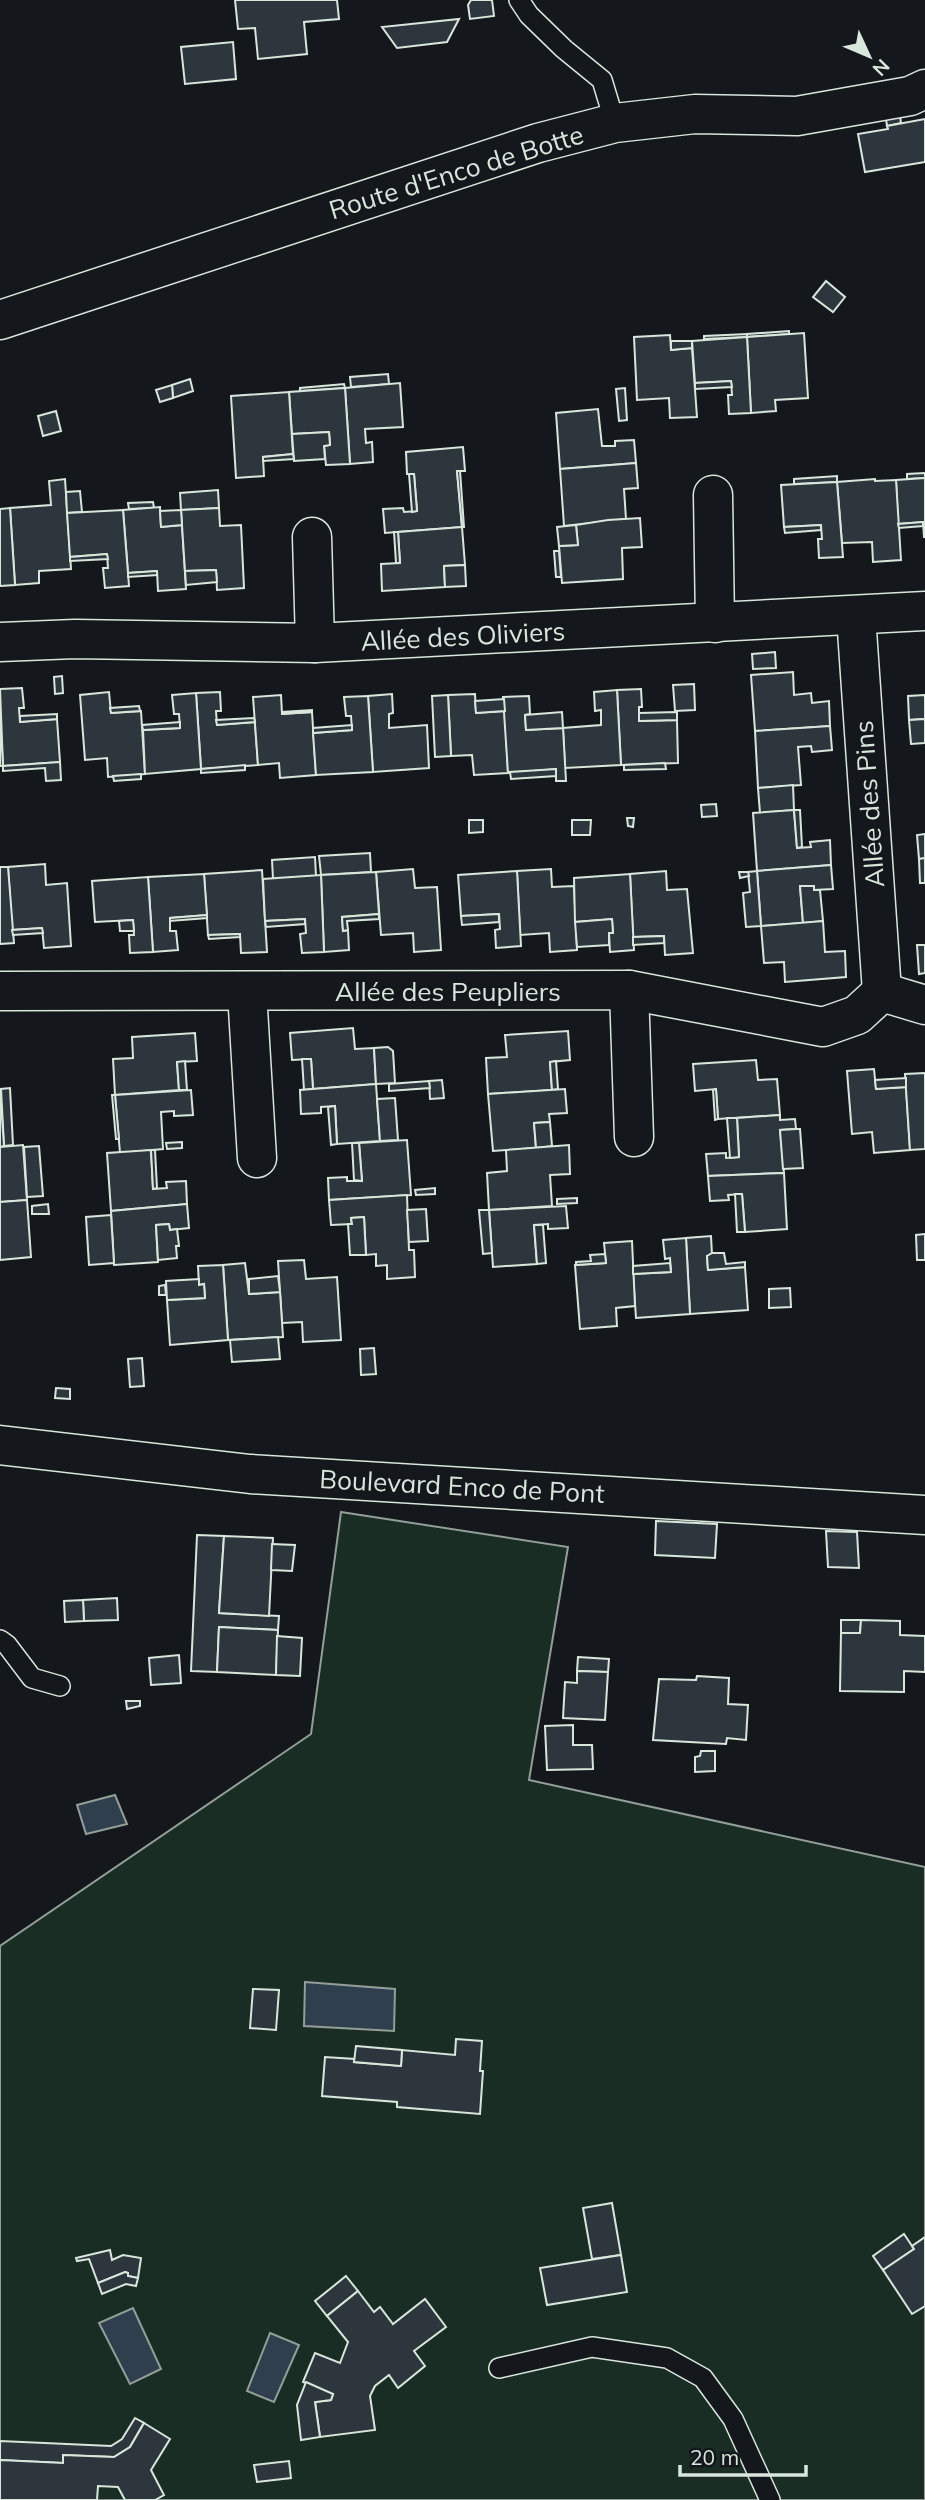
<svg xmlns="http://www.w3.org/2000/svg" width="925" height="2500" viewBox="0 0 925 2500" font-family="Mulish,sans-serif">
  <rect width="100%" height="100%" fill="#14181c"/>
  <!-- green -->
  <path fill="#1a2d24" stroke="#939e99" stroke-width="2" d="M341 1512 568 1547 529 1780 925 1867V2500H0V1946L311 1734Z"/>
  <!-- water -->
  <g fill="#2f3f4d" stroke="#939e99" stroke-width="2">
    <path d="M115 1795 127 1824 86 1834 77 1805Z"/>
    <path d="M305 1982 395 1989 394 2031 304 2026Z"/>
    <path d="M133 2308 161 2369 130 2384 99 2323Z"/>
    <path d="M270 2333 299 2345 274 2402 247 2391Z"/>
  </g>
  <!-- building -->
  <g fill="#2c363c" stroke="#d8e6dc" stroke-width="2">
    <path d="M235 0H337L339 19 304 22 307 54 258 59 255 28 238 29Z"/>
    <path d="M471 0H492L494 16 470 19 468 5Z"/>
    <path d="M459 19 447 42 397 48 382 27Z"/>
    <path d="M233 42 236 79 185 84 181 47Z"/>
    <path d="M900 116 901 123 887 126 886 119Z"/>
    <path d="M925 119V162L865 172 858 134 888 129 887 126Z"/>
    <path d="M826 281 845 297 833 312 813 297Z"/>
    <path d="M789 331V334L747 337V334Z"/>
    <path d="M804 333 808 398 775 400 776 411 751 413 747 337Z"/>
    <path d="M747 334V337L704 339V336Z"/>
    <path d="M670 335 671 350 692 348 697 417 670 418 669 398 637 400 634 337Z"/>
    <path d="M747 337 751 413 729 414 728 395H732L731 381 695 383 692 341Z"/>
    <path d="M671 341H692V348L671 350Z"/>
    <path d="M388 374 389 384 351 387 350 377Z"/>
    <path d="M190 379 193 391 173 398 172 385Z"/>
    <path d="M731 381 732 387 695 389V383Z"/>
    <path d="M400 383 403 427 365 429 366 443 372 442 373 462 350 464 345 388Z"/>
    <path d="M344 384 345 388 300 391V388Z"/>
    <path d="M172 385 173 398 160 402 156 390Z"/>
    <path d="M345 388 350 464 326 465 324 446 330 445 329 432 292 434 289 392Z"/>
    <path d="M625 388 627 420 619 421 616 389Z"/>
    <path d="M289 392 293 454 263 457 264 476 236 478 231 396Z"/>
    <path d="M598 409 602 446H615V441L634 440 636 463 560 469 556 413Z"/>
    <path d="M56 411 61 431 43 436 38 416Z"/>
    <path d="M329 432 330 445 324 446 325 459 294 461 292 434Z"/>
    <path d="M463 447 465 471H457L462 527 385 533 383 509 403 508 404 512 417 511 414 474H407L406 452Z"/>
    <path d="M293 454 294 459 263 461V457Z"/>
    <path d="M636 463 638 488 624 489 626 519 564 526 560 469Z"/>
    <path d="M457 471H460L464 527H462Z"/>
    <path d="M925 473V478L907 479V474Z"/>
    <path d="M409 474H414L417 511 412 512Z"/>
    <path d="M837 476V482L794 484V479Z"/>
    <path d="M925 478V537H924L923 522 898 524 896 480Z"/>
    <path d="M65 479 71 569 39 571V583L15 585 10 508 51 505 49 481Z"/>
    <path d="M875 479V481L896 480 901 560 873 562 872 542 842 543 837 482Z"/>
    <path d="M837 482 843 557 819 558 818 539H822L821 525 784 527 781 485Z"/>
    <path d="M218 490 219 508 181 510 180 493Z"/>
    <path d="M80 491 82 512 67 513 66 492Z"/>
    <path d="M153 502 154 508 129 509 128 503Z"/>
    <path d="M160 507 161 527 182 525 186 589 158 591 157 571 128 573 123 510Z"/>
    <path d="M10 508 15 585 0 586V509Z"/>
    <path d="M219 508 220 526 241 525 244 588 217 590 216 570 185 571 181 510Z"/>
    <path d="M123 510 129 586 105 588 103 568H108L107 554 70 557 67 513Z"/>
    <path d="M181 510 182 525 161 527 160 511Z"/>
    <path d="M640 518 642 547 622 548 623 579 562 583 559 546 578 545 576 525 608 520Z"/>
    <path d="M923 522V526L899 528 898 524Z"/>
    <path d="M576 525 578 545 559 546 557 527Z"/>
    <path d="M821 525V530L785 533 784 527Z"/>
    <path d="M462 527 465 565 444 566 445 587 382 591 381 564 400 563 398 532Z"/>
    <path d="M394 532H398L400 563H396Z"/>
    <path d="M554 551H559L561 577H556Z"/>
    <path d="M107 554 108 559 70 561V557Z"/>
    <path d="M465 565 466 586 445 587 444 566Z"/>
    <path d="M216 570 217 582 186 585 185 571Z"/>
    <path d="M157 571V575L128 577V573Z"/>
    <path d="M775 652 776 668 753 669 752 654Z"/>
    <path d="M793 672 794 695 811 693 812 703 829 701 830 726 755 731 751 675Z"/>
    <path d="M62 676 63 693 55 694 54 677Z"/>
    <path d="M694 684 695 710 675 711 673 685Z"/>
    <path d="M22 688 24 708H19L20 722 57 719 60 762 3 766 0 689Z"/>
    <path d="M641 689 642 707H639V721L677 720 678 763 621 765 617 690Z"/>
    <path d="M617 690 621 765 565 768 563 728 601 725V710L595 711 594 692Z"/>
    <path d="M109 692 111 713 141 711 145 774 108 777 107 758 85 760 80 695Z"/>
    <path d="M220 692 221 711H216L217 725 255 722 258 765 201 769 196 693Z"/>
    <path d="M196 693 201 769 145 774 143 730 180 728 179 714H174L172 695Z"/>
    <path d="M392 694 393 713 389 714V728L427 725 429 768 373 772 368 696Z"/>
    <path d="M475 694 476 713 505 711 508 773 474 775 472 755 451 756 448 695Z"/>
    <path d="M281 695 282 714 312 712 316 775 280 778 279 763 258 765 253 697Z"/>
    <path d="M448 695 451 756 435 757 432 696Z"/>
    <path d="M925 695V719L909 720 908 696Z"/>
    <path d="M368 696 373 772 316 775 313 733 352 730 351 716H346L344 697Z"/>
    <path d="M529 696 530 714 525 715 526 730 563 728 566 781H556V769L508 773 503 697Z"/>
    <path d="M504 699 505 711 476 713 475 701Z"/>
    <path d="M139 706 140 711 111 713 110 708Z"/>
    <path d="M312 710V712L282 714V712Z"/>
    <path d="M562 712 563 728 526 730 525 715Z"/>
    <path d="M677 712V720L639 721V713Z"/>
    <path d="M57 714V719L20 722V716Z"/>
    <path d="M0 715 3 766H0Z"/>
    <path d="M254 718 255 722 217 725 216 720Z"/>
    <path d="M925 719V743L911 744 909 720Z"/>
    <path d="M180 722V728L143 730 142 725Z"/>
    <path d="M352 725V730L313 733V728Z"/>
    <path d="M830 726 832 750 812 752 811 746 798 747 801 785 758 788 755 731Z"/>
    <path d="M60 762 61 780 46 781 45 768 3 771V766Z"/>
    <path d="M665 763 666 769 624 770V765Z"/>
    <path d="M245 765V770L201 773V769Z"/>
    <path d="M556 769V776L511 779 510 772Z"/>
    <path d="M141 774V779L114 781 113 776Z"/>
    <path d="M793 785 794 810 760 813 758 788Z"/>
    <path d="M716 804 717 816 702 817 701 805Z"/>
    <path d="M794 810 797 848 811 847 810 842 830 840 831 865 757 871 753 813Z"/>
    <path d="M794 810H800L802 847 797 848Z"/>
    <path d="M627 818H634L633 827 628 826Z"/>
    <path d="M469 820H483V832L469 833Z"/>
    <path d="M572 820H591L590 835H572Z"/>
    <path d="M925 834V858L919 859 917 835Z"/>
    <path d="M370 853 371 872 321 875 319 856Z"/>
    <path d="M315 857 316 876 273 879 272 860Z"/>
    <path d="M925 858V883H920L919 859Z"/>
    <path d="M45 864 46 885 67 883 71 946 44 948 42 928 12 930 8 867Z"/>
    <path d="M831 865 833 889 814 890V886H800L803 923 761 926 757 871Z"/>
    <path d="M0 867H8L14 943 0 944Z"/>
    <path d="M413 869 415 888 437 887 441 950 414 952 413 933 381 935 376 872Z"/>
    <path d="M551 869 552 887 574 886 577 950 550 952 549 933 520 935 517 871Z"/>
    <path d="M262 870 267 952 241 953 240 934 208 935 204 874Z"/>
    <path d="M517 871 521 946 496 948 495 930 500 929 499 914 461 916 458 875Z"/>
    <path d="M666 871 667 890 687 889 693 953 665 955 664 936 633 937 630 874Z"/>
    <path d="M757 871 761 926 746 927 743 893 750 892 748 872Z"/>
    <path d="M376 872 379 914 342 917 343 931 348 930 349 950 324 952 321 875Z"/>
    <path d="M739 872H748L749 876 740 878Z"/>
    <path d="M204 874 207 915 170 918V931H176L178 950 153 952 148 877Z"/>
    <path d="M630 874 634 950 610 952 609 933H613L612 919 575 922 574 878Z"/>
    <path d="M321 875 324 952 302 953 300 934 306 933 305 919 265 921 263 879Z"/>
    <path d="M148 877 153 952 130 953 129 935H134L133 920 95 922 92 881Z"/>
    <path d="M800 886H814V890H820L823 921 803 923Z"/>
    <path d="M379 914V919L347 921 348 930 343 931 342 917Z"/>
    <path d="M499 914V922L462 925 461 916Z"/>
    <path d="M207 915V918L170 921V918Z"/>
    <path d="M305 919V924L266 927 265 921Z"/>
    <path d="M612 919 613 933H609V945L577 947 575 922Z"/>
    <path d="M133 920 134 931H120L119 921Z"/>
    <path d="M823 921 825 952 845 951 846 977 785 982 784 962 764 963 761 926Z"/>
    <path d="M42 928 43 933 13 935 12 930Z"/>
    <path d="M240 934V937L209 939 208 935Z"/>
    <path d="M664 936V943L633 945V937Z"/>
    <path d="M917 945H925V973L919 974Z"/>
    <path d="M353 1028 355 1049 374 1048 376 1084 313 1089 311 1059 292 1060 290 1033Z"/>
    <path d="M568 1031 570 1060 550 1062 552 1090 488 1094 486 1058 507 1057 505 1035Z"/>
    <path d="M195 1033 197 1061 177 1062 179 1090 115 1095 113 1059 133 1058 132 1037Z"/>
    <path d="M388 1047 393 1051 395 1083 376 1084 374 1048Z"/>
    <path d="M302 1059H311L313 1089 304 1090Z"/>
    <path d="M756 1060 758 1080 777 1079 780 1115 718 1119 716 1089 695 1091 693 1064Z"/>
    <path d="M185 1061 187 1090H179L177 1062Z"/>
    <path d="M556 1061 558 1089 552 1090 550 1062Z"/>
    <path d="M874 1069 876 1089 906 1087 910 1150 874 1153 872 1132 852 1134 847 1071Z"/>
    <path d="M925 1073V1149L910 1150 905 1074Z"/>
    <path d="M906 1078V1087L876 1089 875 1080Z"/>
    <path d="M442 1080 444 1098 430 1099 429 1081Z"/>
    <path d="M429 1081 430 1088 389 1091V1084Z"/>
    <path d="M376 1084 380 1141 337 1144 335 1106 321 1107V1113L301 1114 300 1090Z"/>
    <path d="M10 1088 13 1145 4 1146 1 1089Z"/>
    <path d="M0 1089 4 1146 0 1147Z"/>
    <path d="M565 1089 567 1113 549 1114 550 1122 534 1123 536 1148 493 1151 488 1094Z"/>
    <path d="M716 1089 718 1119 715 1120 713 1090Z"/>
    <path d="M191 1090 193 1115 174 1116V1111L161 1112 163 1149 120 1153 115 1095Z"/>
    <path d="M112 1095H115L119 1139H116Z"/>
    <path d="M395 1098 398 1140 380 1141 377 1099Z"/>
    <path d="M335 1106 337 1144 331 1145 328 1107Z"/>
    <path d="M780 1115V1120L795 1119 796 1129 780 1130 784 1173 708 1176 706 1154 726 1153V1158L739 1157 737 1118Z"/>
    <path d="M727 1118H737L739 1157 730 1158Z"/>
    <path d="M550 1122 552 1146 536 1148 534 1123Z"/>
    <path d="M796 1129H800L803 1168 783 1169 780 1130Z"/>
    <path d="M407 1140 411 1195 329 1200 328 1178 347 1177V1181H362L359 1143Z"/>
    <path d="M182 1142V1148L167 1149 166 1143Z"/>
    <path d="M352 1143H359L362 1181 354 1180Z"/>
    <path d="M23 1145 27 1200 0 1202V1147Z"/>
    <path d="M569 1145 570 1174 550 1175 552 1206 489 1210 487 1173 507 1171 506 1150Z"/>
    <path d="M39 1146 43 1196 27 1197 24 1147Z"/>
    <path d="M151 1150 153 1189 167 1188 166 1182 186 1181 187 1204 111 1211 107 1153Z"/>
    <path d="M151 1150H155L157 1188 153 1189Z"/>
    <path d="M784 1173 787 1229 745 1232 742 1194 728 1195 729 1200 710 1201 708 1176Z"/>
    <path d="M435 1188V1194L416 1195 415 1190Z"/>
    <path d="M735 1194H742L745 1232H737Z"/>
    <path d="M407 1195 409 1250H414L415 1277 387 1279V1265L376 1266V1254L366 1255 364 1217 351 1218 352 1224 331 1225 329 1200Z"/>
    <path d="M577 1198V1203L557 1204V1199Z"/>
    <path d="M27 1200 31 1257 0 1260V1202Z"/>
    <path d="M48 1204 49 1214H32V1206Z"/>
    <path d="M187 1204 189 1228 170 1230 169 1224 156 1225 158 1262 114 1265 111 1211Z"/>
    <path d="M566 1206 568 1228 548 1229V1224L534 1225 537 1264 493 1267 489 1210Z"/>
    <path d="M426 1209 428 1241 409 1242 407 1210Z"/>
    <path d="M479 1210H489L492 1253 483 1254Z"/>
    <path d="M111 1215 114 1263 89 1265 86 1217Z"/>
    <path d="M364 1217 366 1255H350L348 1224H352L351 1218Z"/>
    <path d="M169 1224 170 1230 177 1229 179 1246H176L177 1258 158 1260 156 1225Z"/>
    <path d="M534 1225H543L546 1263 537 1264Z"/>
    <path d="M925 1234V1260H917L916 1235Z"/>
    <path d="M711 1236 712 1255 707 1256 708 1270 745 1267 748 1310 690 1314 686 1238Z"/>
    <path d="M686 1238 690 1314 636 1318 633 1274 671 1272 670 1258 665 1259 663 1240Z"/>
    <path d="M632 1241 635 1306 616 1308 617 1326 580 1329 575 1265 606 1263 604 1243Z"/>
    <path d="M712 1253H724L726 1264 745 1262V1267L708 1270 707 1256Z"/>
    <path d="M605 1254 606 1263 576 1265V1262L591 1261 590 1255Z"/>
    <path d="M304 1260 306 1279 337 1277 341 1340 303 1342 302 1322 282 1323 278 1261Z"/>
    <path d="M245 1263 249 1294 280 1292 283 1337 228 1340 223 1265Z"/>
    <path d="M670 1263 671 1272 633 1274V1266Z"/>
    <path d="M223 1265 228 1340 170 1345 167 1300 205 1298 204 1284 199 1285 198 1266Z"/>
    <path d="M278 1276 280 1292 249 1294V1279Z"/>
    <path d="M199 1279V1285L204 1284 205 1298 167 1300 166 1281Z"/>
    <path d="M165 1285 166 1295H159V1286Z"/>
    <path d="M790 1288 791 1307 769 1308V1289Z"/>
    <path d="M278 1337 280 1359 232 1362 230 1340Z"/>
    <path d="M374 1348 376 1374 361 1375 360 1349Z"/>
    <path d="M142 1358 144 1386 130 1387 128 1359Z"/>
    <path d="M56 1388 70 1389V1399L55 1398Z"/>
    <path d="M656 1521 717 1524 715 1558 655 1555Z"/>
    <path d="M826 1531 857 1532 859 1568 828 1567Z"/>
    <path d="M197 1535 224 1536 219 1613 279 1616 278 1630 219 1627 217 1672 191 1671Z"/>
    <path d="M224 1536 273 1538 269 1616 219 1613Z"/>
    <path d="M272 1544 295 1545 292 1571 271 1570Z"/>
    <path d="M117 1598 118 1620 84 1621 83 1600Z"/>
    <path d="M83 1600 84 1621 65 1622 64 1601Z"/>
    <path d="M841 1620H861L860 1633H841Z"/>
    <path d="M861 1620 900 1621V1635L925 1636V1672L904 1671V1692L840 1691 841 1633H860Z"/>
    <path d="M219 1627 278 1630 276 1675 217 1672Z"/>
    <path d="M277 1636 302 1638 300 1676 276 1675Z"/>
    <path d="M179 1655 181 1683 151 1685 149 1658Z"/>
    <path d="M578 1657 609 1659 608 1672 577 1671Z"/>
    <path d="M577 1671 608 1672 605 1720 563 1718 565 1682 577 1683Z"/>
    <path d="M697 1676 729 1678 728 1704 748 1705 746 1740 727 1738 726 1744 653 1740 659 1679 696 1680Z"/>
    <path d="M126 1701H140V1706L127 1709Z"/>
    <path d="M573 1725V1745H592L593 1769 547 1770 545 1726Z"/>
    <path d="M701 1751H715V1771L695 1772V1757L700 1756Z"/>
    <path d="M253 1989 279 1990 276 2030 250 2028Z"/>
    <path d="M456 2039 482 2041 480 2071H483L480 2114 397 2107V2102L322 2096 325 2057 355 2059 354 2062 401 2066 402 2050 455 2055Z"/>
    <path d="M356 2046 402 2050 401 2066 354 2062Z"/>
    <path d="M612 2203 621 2255 592 2259 583 2208Z"/>
    <path d="M904 2234 914 2249 883 2270 873 2256Z"/>
    <path d="M925 2237V2306L912 2314 883 2270 914 2249 912 2246Z"/>
    <path d="M110 2250 112 2260 123 2255 141 2258 138 2278 128 2276V2273L125 2272 98 2283 89 2259 77 2261 76 2258Z"/>
    <path d="M621 2255 627 2292 547 2305 540 2268Z"/>
    <path d="M125 2272 128 2273V2276L138 2278 136 2286 126 2284 102 2294 98 2283Z"/>
    <path d="M346 2276 358 2291 327 2316 315 2301Z"/>
    <path d="M358 2291 374 2312 380 2307 393 2324 425 2299 446 2327 414 2351 425 2366 398 2388 389 2375 375 2386 370 2396 375 2430 320 2437 315 2402 331 2400 333 2394 303 2382 315 2353 340 2363 348 2342 327 2316Z"/>
    <path d="M306 2382 333 2394 331 2400 315 2402 320 2437 301 2440 297 2405Z"/>
    <path d="M135 2418 144 2423 130 2447 114 2457 63 2455V2463L0 2460V2441L111 2446 122 2439Z"/>
    <path d="M144 2423 170 2439 151 2470 164 2495 155 2500H125L118 2487 98 2486 97 2500H0V2460L63 2463V2455L114 2457 130 2447Z"/>
    <path d="M289 2461 291 2478 257 2482 254 2465Z"/>
  </g>
  <g fill="none" stroke-linecap="round" stroke-linejoin="round">
    <defs>
      <g id="lane">
        <path d="M519 0 529 15 564 49 602 80 615 123"/>
        <path d="M0 1640 7 1645 32 1678 60 1686"/>
        <path d="M499 2368 592 2347 667 2358 703 2378 733 2419 770 2500"/>
      </g>
      <g id="street">
        <path d="M0 320 538 143 615 123 695 114 797 116 910 96 925 89"/>
        <path d="M713 495 715 623"/>
        <path d="M312 537 315 643"/>
        <path d="M856 616 882 992"/>
        <path d="M0 642 75 639 315 643 925 611"/>
        <path d="M629 990 634 1137"/>
        <path d="M0 991 629 990 823 1027 857 1015 882 992"/>
        <path d="M247 992 257 1158"/>
        <path d="M882 992 925 1005"/>
        <path d="M0 1445 250 1474 925 1515"/>
      </g>
    </defs>
    <!-- lane casing -->
    <use href="#lane" stroke="#d8e6dc" stroke-width="22"/>
    <!-- street casing -->
    <use href="#street" stroke="#d8e6dc" stroke-width="41"/>
    <!-- lane -->
    <use href="#lane" stroke="#14181c" stroke-width="19"/>
    <!-- street -->
    <use href="#street" stroke="#14181c" stroke-width="38"/>
  </g>
  <g text-anchor="middle" dominant-baseline="central" stroke-width="5" stroke-linejoin="round" paint-order="stroke">
    <!-- street labels -->
    <g font-size="26" fill="#d8e6dc" stroke="#14181c">
      <text transform="translate(456 172) rotate(-17)">Route d'Enco de Botte</text>
      <text transform="translate(463 636) rotate(-3)">Allée des Oliviers</text>
      <text transform="translate(869 804) rotate(-94)">Allée des Pins</text>
      <text x="448" y="991">Allée des Peupliers</text>
      <text transform="translate(462 1486) rotate(3)">Boulevard Enco de Pont</text>
    </g>
  </g>
  <!-- north arrow -->
  <g transform="translate(869 56) rotate(134)" stroke="#14181c" stroke-width="5" paint-order="stroke">
  <path d="M0-5L12 26L0 18L-12 26Z" fill="#d8e6dc"/>
  <text y="-10" font-size="19" font-weight="bold" text-anchor="middle" fill="#d8e6dc">N</text>
  </g>
  <!-- scale -->
  <path d="M680 2465v10h126v-10" fill="none" stroke="#d8e6dc" stroke-width="3.5"/>
  <text x="690" y="2465" font-size="21" fill="#d8e6dc" stroke="#14181c" stroke-width="5" paint-order="stroke">20 m</text>
</svg>
